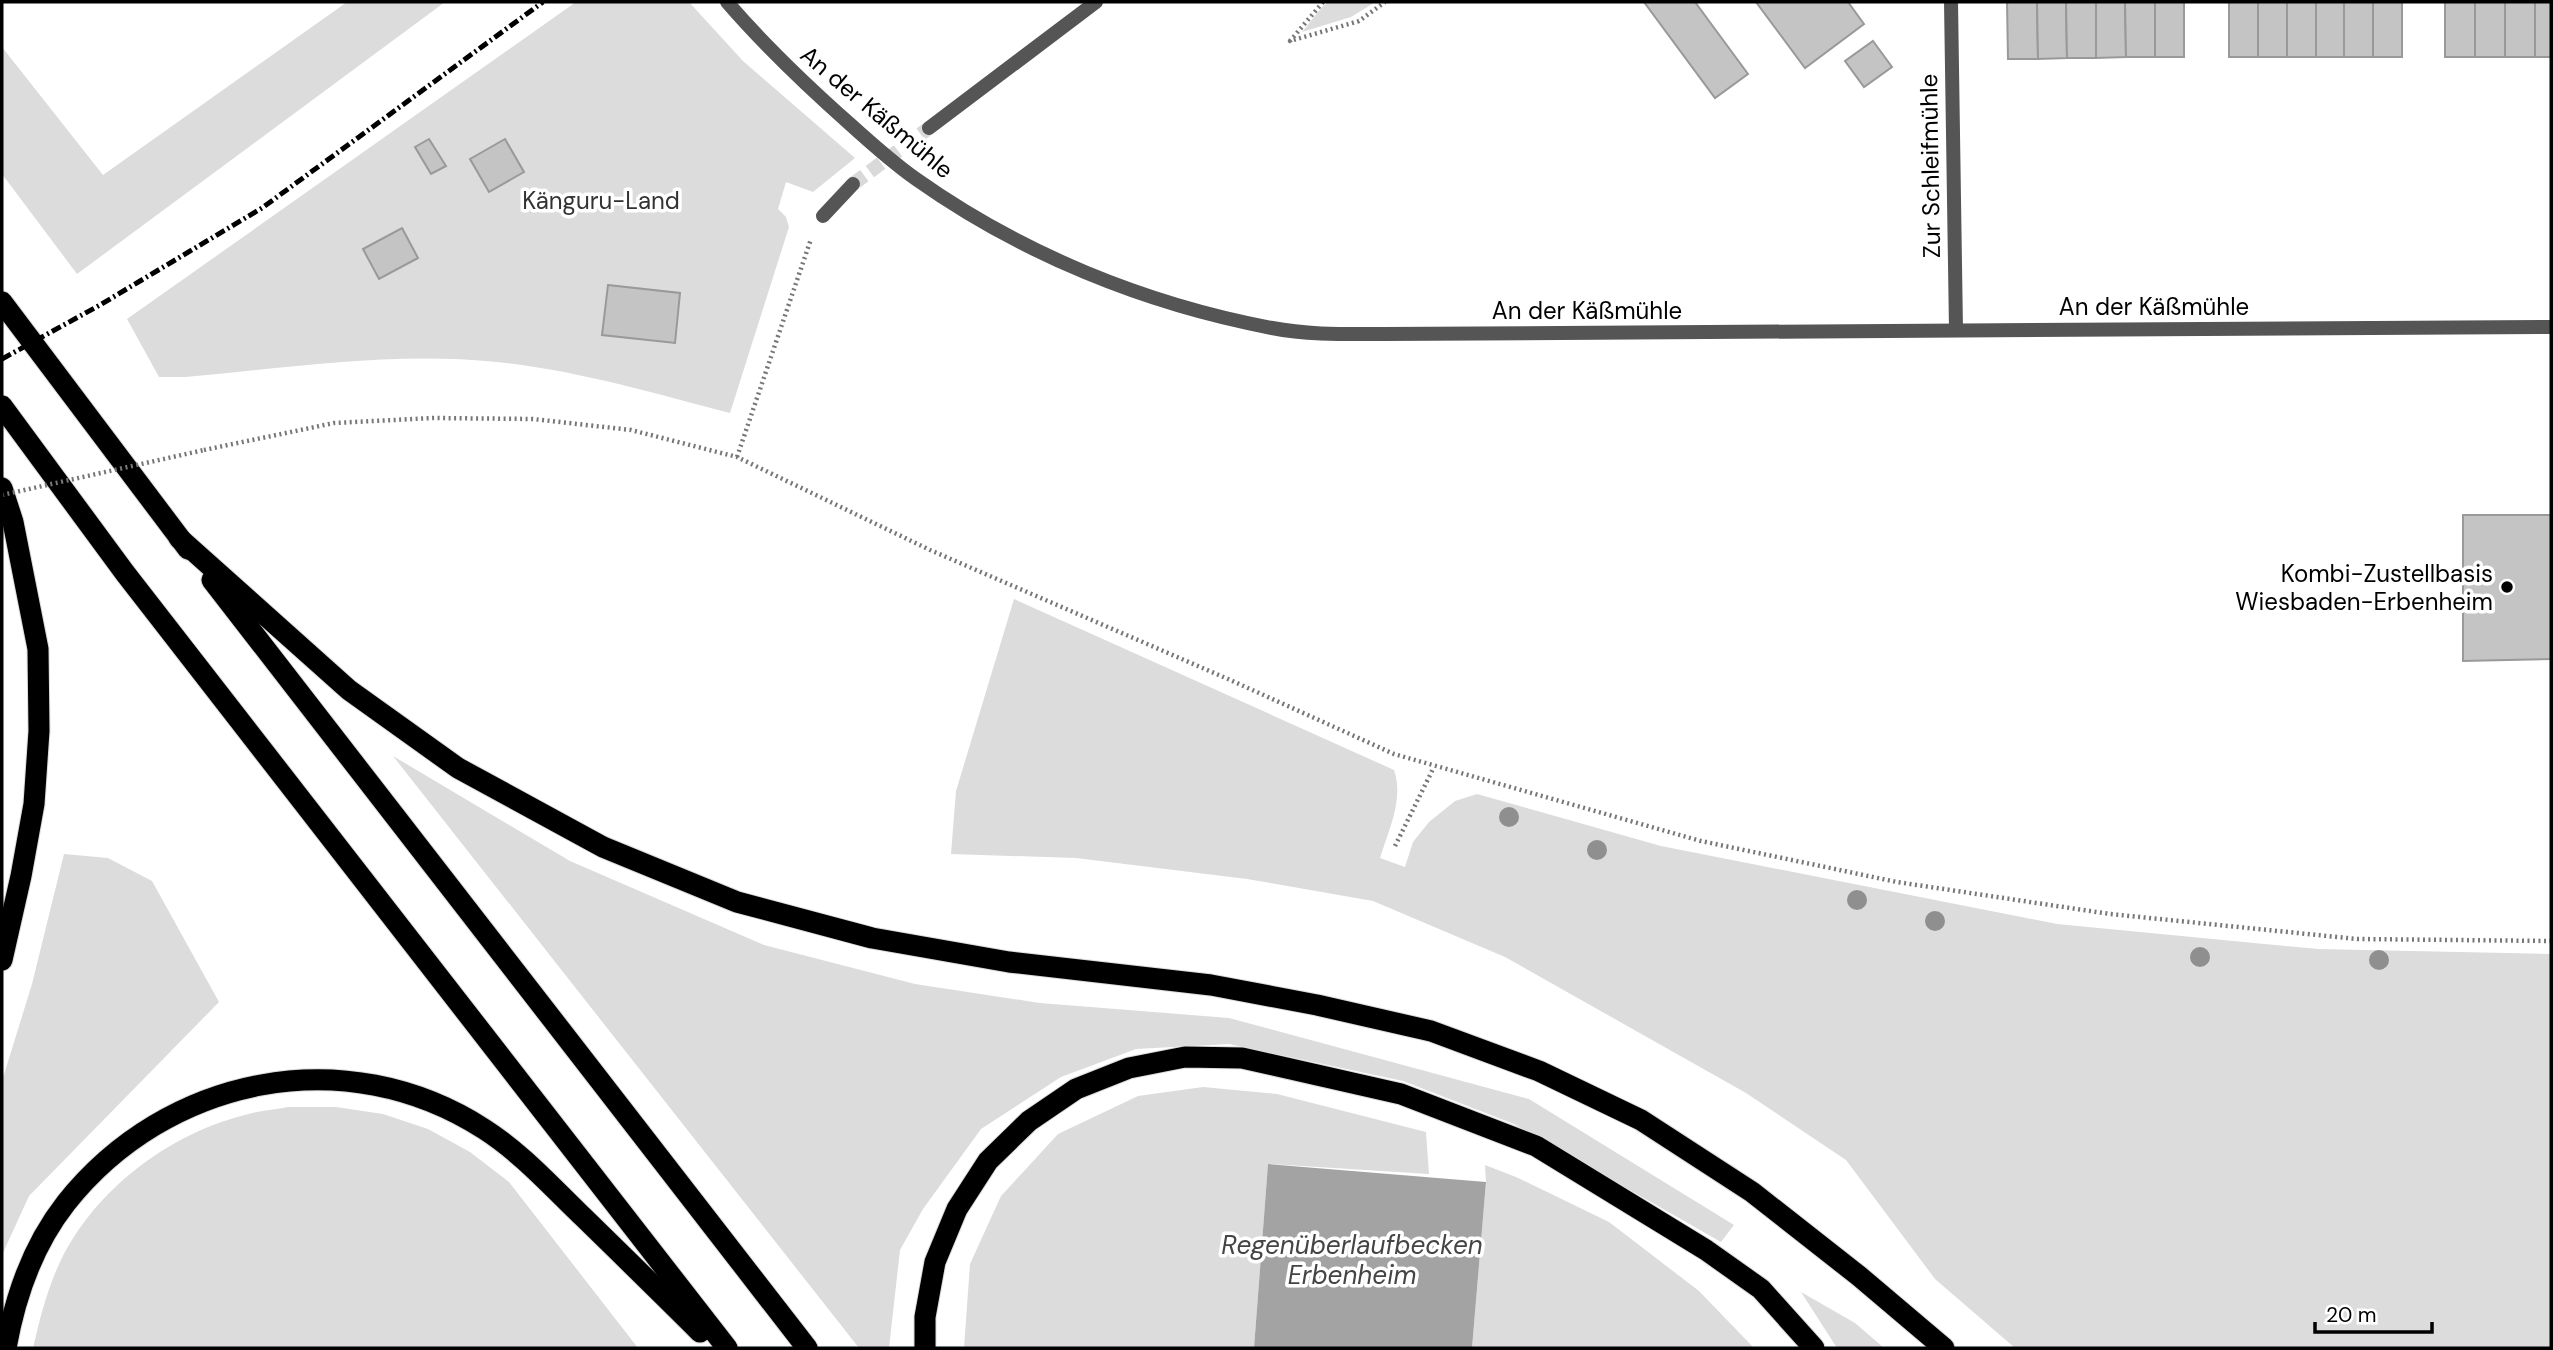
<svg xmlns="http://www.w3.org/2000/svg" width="2553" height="1350" viewBox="0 0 2553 1350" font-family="'DM Sans',sans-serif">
  <rect width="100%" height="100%" fill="#fff"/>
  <!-- green -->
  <g fill="#dcdcdc">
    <path d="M347 2H445L77 274 2 174V47L103 175Z"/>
    <path d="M576 2H689L743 61 855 158 813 192 786 182 778 209 786 217 789 227 730 413C653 393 576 370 497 362 393 351 288 368 185 377H159L127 319Z"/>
    <path d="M1329 2H1373L1374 3 1351 17 1302 32 1323 6Z"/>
    <path d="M1014 599 1394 770C1404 799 1389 829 1380 858L1405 867 1413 842 1429 822 1455 801 1477 794 1661 846 2057 924 2318 949 2551 954V1348H2015L1935 1279 1846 1160 1746 1093 1505 957 1373 901 1247 879 1076 858 951 854 956 791Z"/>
    <path d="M393 756 570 861 764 945 915 984 1040 1003 1229 1018 1529 1099 1734 1225 1721 1242 1514 1124 1403 1081 1229 1044 1136 1049 1061 1077 981 1129 923 1209 900 1250 889 1348H859Z"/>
    <path d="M64 854 108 858 152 881 219 1002 29 1196 2 1255V1081L32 984Z"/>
    <path d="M1203 1087 1277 1094 1426 1132 1429 1174 1268 1164 1254 1348H964L970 1264 1001 1196 1058 1134 1138 1096Z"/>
    <path d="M288 1107H336L383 1114 428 1129 470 1152 509 1182 638 1348H33C40 1318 47 1290 60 1262 94 1191 166 1136 241 1116 256 1111 273 1110 288 1107Z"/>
    <path d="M1485 1165 1516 1177 1609 1222 1699 1291 1754 1348H1472L1486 1182Z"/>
    <path d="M1801 1292 1855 1323 1884 1348H1837Z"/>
  </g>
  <!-- water -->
  <path fill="#a3a3a3" d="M1268 1164 1486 1182 1472 1348H1254Z"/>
  <!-- building -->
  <g fill="#c4c4c4" stroke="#999" stroke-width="2">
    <path d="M1644 2H1695L1748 74 1715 98Z"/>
    <path d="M1756 2H1848L1864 24 1805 68Z"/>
    <path d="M2007 2H2037L2038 59H2008Z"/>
    <path d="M2037 2H2066L2067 58 2038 59Z"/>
    <path d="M2066 2H2096V58H2067Z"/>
    <path d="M2096 2H2125L2126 57 2096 58Z"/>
    <path d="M2125 2H2155V57H2126Z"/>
    <rect x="2155" y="2" width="29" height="55"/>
    <rect x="2229" y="2" width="29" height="55"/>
    <rect x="2258" y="2" width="29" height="55"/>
    <rect x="2287" y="2" width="29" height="55"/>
    <rect x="2316" y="2" width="28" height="55"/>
    <rect x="2344" y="2" width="29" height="55"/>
    <rect x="2373" y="2" width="29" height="55"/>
    <rect x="2445" y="2" width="30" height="55"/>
    <rect x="2475" y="2" width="30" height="55"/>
    <rect x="2505" y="2" width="30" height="55"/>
    <rect x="2535" y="2" width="16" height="55"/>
    <path d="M1873 41 1892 67 1864 87 1845 61Z"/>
    <path d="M429 139 446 166 431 174 415 147Z"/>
    <path d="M505 139 524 172 489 192 470 159Z"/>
    <path d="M402 228 418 258 379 279 363 249Z"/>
    <path d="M608 285 680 293 675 343 602 335Z"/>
    <path d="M2463 515H2551V659L2463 661Z"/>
  </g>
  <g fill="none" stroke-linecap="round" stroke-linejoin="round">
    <!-- street-tunnel -->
    <path stroke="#d9d9d9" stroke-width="14" stroke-dasharray="14 7" stroke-linecap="butt" d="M853 184 929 128"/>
    <defs>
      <g id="highway">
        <path d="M2 302 188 549"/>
        <path d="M2 406 125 573 727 1348"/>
        <path d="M2 488 13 522 38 649 39 731 34 804 21 876 2 960"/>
        <path d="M179 538 349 690 458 768 603 847 737 902 872 938 1009 962 1211 985 1317 1005 1431 1031 1539 1071 1641 1120 1752 1192 1859 1276 1944 1348"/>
        <path d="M212 580 807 1348"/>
        <path d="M6 1348C15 1297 33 1245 66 1203 167 1076 346 1040 484 1129 520 1152 549 1184 579 1213 620 1253 660 1292 700 1332"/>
        <path d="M925 1348V1317L935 1262 957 1209 988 1161 1029 1121 1076 1089 1129 1068 1185 1057 1242 1058 1401 1094 1536 1146 1706 1250 1761 1289 1814 1348"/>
      </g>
    </defs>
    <!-- highway casing -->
    <use href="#highway" stroke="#dbdbdb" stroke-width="23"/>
    <!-- path -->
    <g stroke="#777" stroke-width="4.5" stroke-dasharray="2 3.5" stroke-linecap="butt">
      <path d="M1323 2 1290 41 1359 21 1385 2"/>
      <path d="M204 450 334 423 433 418 533 419 631 430 737 457 930 550 1228 679 1394 754 1701 841 1897 882 2110 914 2357 939 2551 941"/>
      <path d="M737 457 811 239"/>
      <path d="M1395 846 1434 767"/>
    </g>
    <!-- street -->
    <g stroke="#555" stroke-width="14">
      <path d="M727 2C765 46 807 86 851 125 872 144 893 163 916 179 1022 254 1145 304 1272 328 1308 335 1346 334 1383 334L2551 327"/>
      <path d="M1951 2 1956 330"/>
      <path d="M929 128 1096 2"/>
      <path d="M823 216 853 184"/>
    </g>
    <!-- highway -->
    <use href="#highway" stroke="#000" stroke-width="21"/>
    <!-- rail -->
    <path stroke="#000" stroke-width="5" stroke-dasharray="10 3.5 2 3.5" stroke-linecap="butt" d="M2 359 100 305 262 208 543 2"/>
    <!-- path-bridge -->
    <path stroke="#777" stroke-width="4.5" stroke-dasharray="2 3.5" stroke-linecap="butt" d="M2 495 204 450"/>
  </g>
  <!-- trees -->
  <g fill="#8f8f8f">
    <circle cx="1509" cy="817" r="10"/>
    <circle cx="1597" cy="850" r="10"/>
    <circle cx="1857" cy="900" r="10"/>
    <circle cx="1935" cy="921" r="10"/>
    <circle cx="2200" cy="957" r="10"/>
    <circle cx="2379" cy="960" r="10"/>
  </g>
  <!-- markers -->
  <circle fill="#000" stroke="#fff" stroke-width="2.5" cx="2507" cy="587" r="7"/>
  <g text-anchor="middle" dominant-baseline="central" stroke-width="7" stroke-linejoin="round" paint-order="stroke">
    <!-- street labels -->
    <g font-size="24" fill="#000" stroke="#fff">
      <text transform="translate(877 112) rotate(40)">An der Käßmühle</text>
      <text transform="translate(1930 166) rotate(-91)">Zur Schleifmühle</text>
      <text x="2154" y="306">An der Käßmühle</text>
      <text x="1587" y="310">An der Käßmühle</text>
    </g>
    <!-- park labels -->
    <g font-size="24" fill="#333" stroke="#fff">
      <text x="601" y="200">Känguru-Land</text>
    </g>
    <!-- poi labels -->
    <g font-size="24" fill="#000" stroke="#fff" text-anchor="end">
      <text x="2493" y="573">Kombi-Zustellbasis<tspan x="2493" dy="28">Wiesbaden-Erbenheim</tspan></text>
    </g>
    <!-- water labels -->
    <g font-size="26" font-style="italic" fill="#444" stroke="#fff">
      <text x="1352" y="1245">Regenüberlaufbecken<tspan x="1352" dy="30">Erbenheim</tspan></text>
    </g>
  </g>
  <!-- border -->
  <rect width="2553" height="1350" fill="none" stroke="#000000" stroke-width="7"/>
  <!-- scale -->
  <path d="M2315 1322v10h117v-10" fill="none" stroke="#000000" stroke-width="3.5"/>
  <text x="2326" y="1322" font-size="21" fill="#000000" stroke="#ffffff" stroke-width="5" paint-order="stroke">20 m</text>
</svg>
